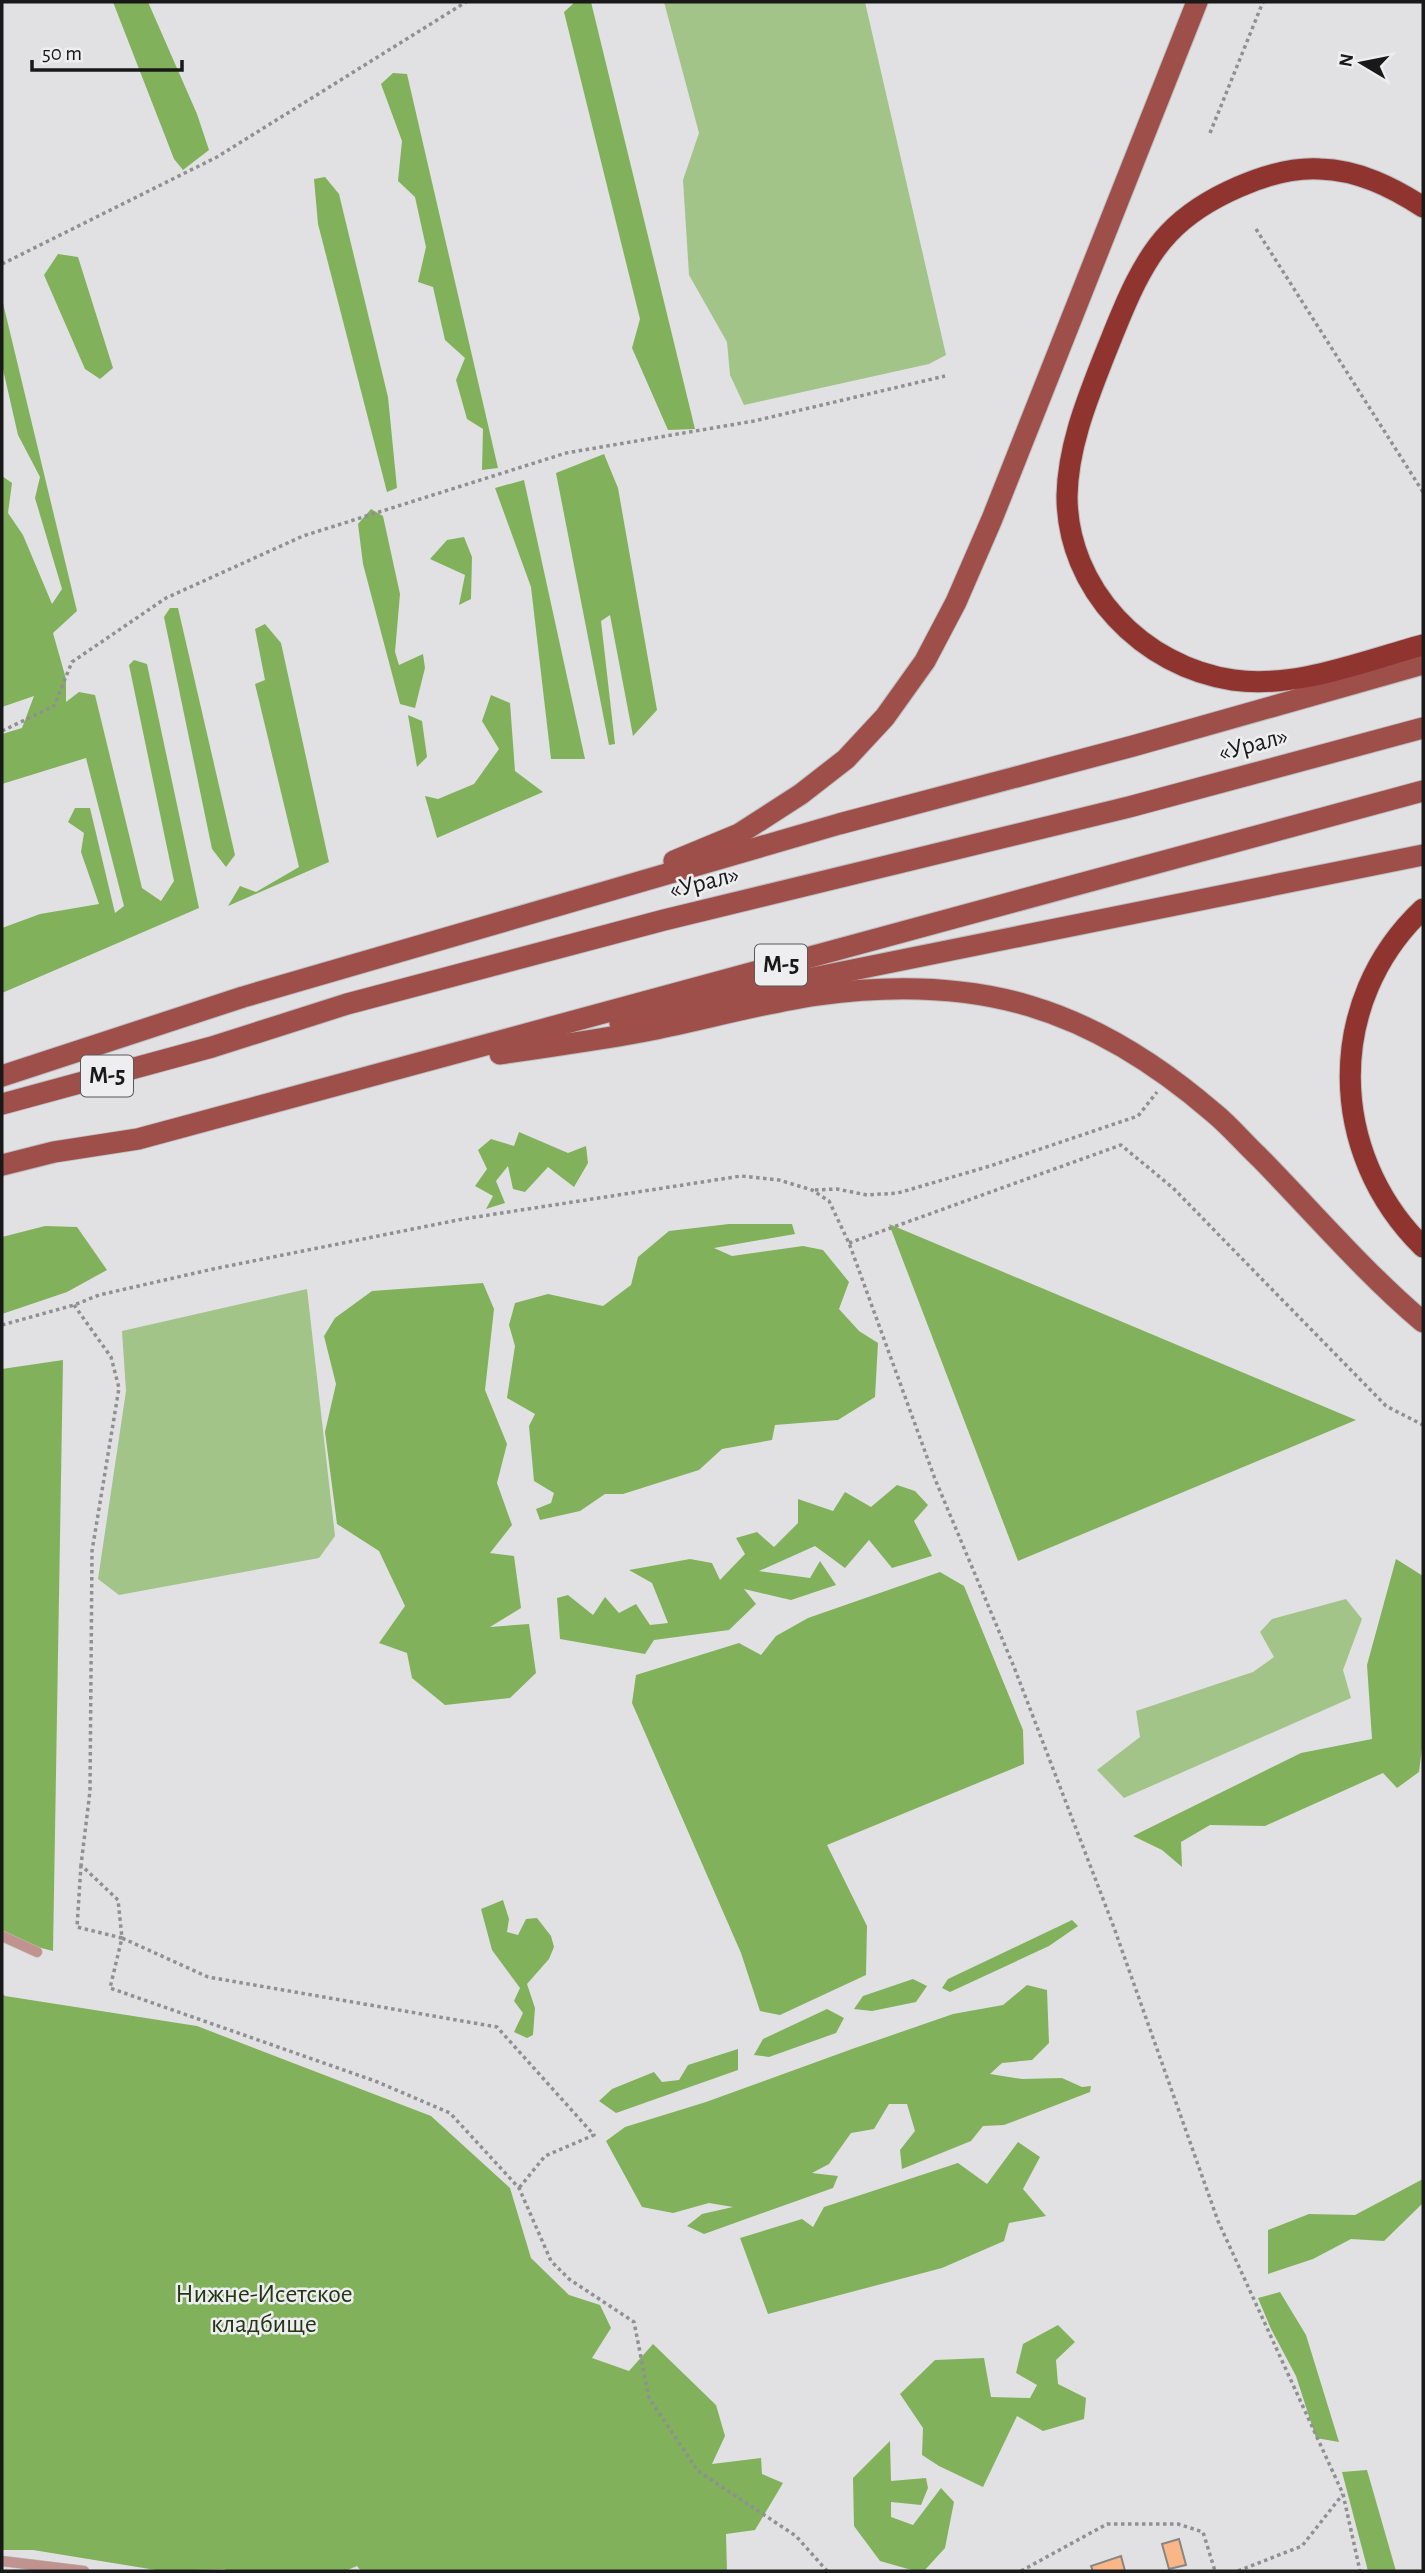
<svg xmlns="http://www.w3.org/2000/svg" width="1425" height="2573" viewBox="0 0 1425 2573" font-family="'Alegreya Sans',sans-serif">
  <rect width="100%" height="100%" fill="#e1e1e3"/>
  <!-- green -->
  <g fill="#a2c489">
    <path d="M664 2H865L946 355 929 364 744 405 730 375 727 342 689 275 683 180 699 133Z"/>
    <path d="M307 1289 335 1536 319 1558 119 1595 98 1579 126 1391 122 1331Z"/>
    <path d="M1346 1599 1362 1619 1343 1670 1351 1698 1124 1798 1097 1770 1140 1737 1136 1711 1253 1672 1274 1657 1260 1632 1272 1619Z"/>
  </g>
  <!-- forest -->
  <g fill="#82b15b">
    <path d="M113 2H148L197 114 209 150 183 170 174 159Z"/>
    <path d="M575 2H591L695 429 668 430 632 348 640 319 564 12Z"/>
    <path d="M393 73 407 74 498 468 482 470 483 429 467 419 456 380 465 358 445 340 433 287 418 282 426 247 415 197 398 181 402 141 381 84Z"/>
    <path d="M325 177 339 194 388 397 397 488 387 492 318 224 314 179Z"/>
    <path d="M58 254 78 257 113 368 100 379 85 369 44 275Z"/>
    <path d="M2 299 77 611 53 633 66 679V702L79 692 95 695 142 888 161 901 174 881 129 665 134 660 147 664 199 908 2 993V928L40 914 99 904 81 852 84 833 68 822 75 808H90L115 913 124 906 86 758 2 784V734L22 728 34 696 2 707V476L12 483 8 513 23 535 52 604 62 589 35 498 40 477 18 435 2 365Z"/>
    <path d="M604 454 618 488 657 710 633 736 610 615 601 621 615 744 609 745 556 473Z"/>
    <path d="M524 480 585 759H551L531 587 495 488Z"/>
    <path d="M371 509 383 516 400 594 395 652 399 665 423 654 425 668 415 708 400 704 363 564 358 524Z"/>
    <path d="M464 537 472 557 471 599 459 605 465 575 430 559 447 540Z"/>
    <path d="M170 608H178L235 855 226 867 212 849 164 617Z"/>
    <path d="M265 624 281 643 329 862 228 906 240 886 256 892 299 867 255 684 265 680 255 629Z"/>
    <path d="M491 695 510 703 515 771 543 792 437 838 425 796 438 799 474 784 499 749 482 721Z"/>
    <path d="M408 715 422 721 427 757 417 767Z"/>
    <path d="M519 1132 568 1153 586 1146 588 1163 574 1187 548 1167 525 1192 513 1189 508 1166 496 1181 505 1203 486 1209 493 1196 475 1186 487 1169 478 1150 491 1139 514 1146Z"/>
    <path d="M729 1224H792L795 1234 714 1248 732 1256 803 1246 823 1250 849 1282 839 1309 859 1331 878 1343 875 1397 838 1420 775 1425 772 1440 722 1449 699 1470 623 1494H605L580 1511 540 1520 536 1509 551 1503 554 1493 534 1481 529 1426 535 1414 507 1398 515 1346 509 1325 515 1303 548 1294 603 1306 631 1285 638 1257 669 1231Z"/>
    <path d="M889 1224 1356 1420 1018 1561Z"/>
    <path d="M45 1226 77 1227 107 1270 67 1292 2 1314V1237Z"/>
    <path d="M483 1283 494 1309 485 1390 507 1444 497 1483 512 1525 490 1553 514 1556 521 1608 490 1627 529 1624 536 1673 510 1698 445 1705 412 1678 407 1653 379 1643 405 1606 379 1551 337 1524 325 1432 336 1384 324 1336 335 1318 372 1291Z"/>
    <path d="M63 1360 53 1951 2 1938V1369Z"/>
    <path d="M897 1485 915 1491 928 1505 914 1521 932 1556 892 1568 869 1540 845 1568 815 1546 759 1571 810 1578 820 1561 836 1585 791 1600 744 1589 756 1604 729 1630 654 1640 645 1654 560 1639 557 1598 568 1595 593 1615 605 1597 619 1613 636 1604 650 1625 668 1623 652 1583 629 1570 690 1559 712 1563 720 1580 745 1554 736 1538 757 1532 774 1547 798 1523V1499L833 1511 845 1492 871 1507Z"/>
    <path d="M1396 1559 1423 1576V1740L1419 1772 1397 1788 1383 1773 1265 1826 1210 1825 1181 1842 1182 1867 1162 1850 1133 1836 1301 1753 1372 1739 1367 1665Z"/>
    <path d="M940 1572 964 1586 1023 1730 1024 1764 827 1845 867 1926 866 1975 780 2015 760 2011 741 1953 632 1703 636 1675 739 1643 761 1655 776 1636 808 1618Z"/>
    <path d="M503 1900 509 1919 507 1932 518 1935 526 1919 537 1918 551 1936 554 1947 549 1959 527 1984 535 2008 533 2035 527 2038 514 2032 523 2013 514 2001 520 1988 492 1950 481 1909Z"/>
    <path d="M1072 1920 1078 1926 1049 1946 950 1992 942 1988 948 1979Z"/>
    <path d="M913 1979 927 1986 916 2002 872 2011 854 2009 863 1996Z"/>
    <path d="M1027 1985 1047 1990 1049 2043 1032 2060 1002 2063 990 2074 1022 2079 1062 2078 1082 2087 1091 2086 1090 2092 1004 2125 983 2126 971 2141 902 2169 900 2150 915 2131 907 2104H889L874 2129 851 2133 829 2164 812 2173 838 2176 833 2188 704 2234 687 2226 702 2214 733 2207 709 2203 673 2213 642 2207 606 2141 625 2127 706 2102 852 2049 953 2014 1003 2005Z"/>
    <path d="M2 1993 5 1996 197 2026 431 2116 510 2188 531 2258 569 2295 600 2305 611 2328 592 2358 629 2371 653 2344 716 2405 725 2436 712 2464 761 2458 762 2474 783 2483 755 2530 726 2534 727 2571H361L357 2566 345 2571H229L224 2569 162 2571 33 2550H2Z"/>
    <path d="M827 2009 844 2018 836 2033 769 2057 754 2055 763 2039Z"/>
    <path d="M738 2049V2070L616 2113 599 2101 612 2089 654 2072 662 2082 679 2080 688 2065Z"/>
    <path d="M1018 2142 1040 2157 1023 2189 1046 2216 1009 2223 1004 2241 942 2268 768 2314 740 2238 802 2219 813 2227 824 2207 958 2163 987 2184Z"/>
    <path d="M1423 2179V2203L1384 2241 1351 2239 1313 2259 1268 2274V2230L1309 2214 1355 2215Z"/>
    <path d="M1280 2292 1306 2335 1339 2442 1316 2438 1296 2376 1271 2329 1258 2298Z"/>
    <path d="M1058 2325 1075 2342 1056 2360 1058 2384 1086 2398 1084 2419 1043 2431 1017 2416 983 2487 939 2466 922 2455 923 2428 900 2394 935 2360 984 2358 991 2397 1030 2398 1037 2385 1016 2373 1023 2344Z"/>
    <path d="M890 2441 891 2481 926 2478 928 2488 921 2505 891 2502V2517L913 2525 941 2488 954 2502 945 2548 924 2571H915L880 2561 854 2526 853 2478Z"/>
    <path d="M1367 2470 1396 2571H1368L1342 2472Z"/>
  </g>
  <!-- building -->
  <g fill="#fab686" stroke="#878684" stroke-width="2">
    <path d="M1179 2539 1186 2565 1169 2569 1162 2544Z"/>
    <path d="M1121 2556 1125 2571H1093L1091 2566Z"/>
  </g>
  <g fill="none" stroke-linecap="round" stroke-linejoin="round">
    <defs>
      <g id="lane">
        <path d="M2 1936 37 1952"/>
        <path d="M2 2561 84 2571"/>
      </g>
      <g id="primary">
        <path d="M674 861 739 834 801 794 846 759 885 717 925 661 956 602 992 519 1197 2"/>
        <path d="M620 1023 738 993 1423 855"/>
        <path d="M500 1054C550 1046 601 1040 651 1030 706 1019 762 1003 817 995 978 973 1091 1007 1214 1113 1230 1126 1244 1143 1259 1157 1313 1212 1364 1272 1423 1322"/>
        <path d="M2 1076 243 997 839 824 1133 746 1423 664"/>
        <path d="M2 1104 212 1047 347 1004 664 920 1129 807 1423 728"/>
        <path d="M2 1165 54 1152 138 1139 1423 791"/>
      </g>
      <g id="highway">
        <path d="M1423 207C1392 187 1358 170 1320 169 1272 166 1202 198 1169 233 1139 264 1121 315 1105 354 1087 400 1068 446 1067 496 1067 589 1143 667 1233 680 1296 689 1363 661 1423 645"/>
        <path d="M1423 909C1325 1001 1327 1153 1423 1247"/>
      </g>
    </defs>
    <!-- lane casing -->
    <use href="#lane" stroke="#bdbdbf" stroke-width="11"/>
    <!-- primary casing -->
    <use href="#primary" stroke="#bdbdbf" stroke-width="23"/>
    <!-- highway casing -->
    <use href="#highway" stroke="#bdbdbf" stroke-width="23"/>
    <!-- path -->
    <g stroke="#909091" stroke-width="3.5" stroke-dasharray="3.5 3.5" stroke-linecap="butt">
      <path d="M1210 133 1263 2"/>
      <path d="M1256 229 1423 492"/>
      <path d="M2 264 217 157 466 2"/>
      <path d="M2 731 54 706 72 662 166 598 303 536 566 453 754 421 945 376"/>
      <path d="M815 1190 837 1189 867 1195 898 1193 990 1166 1138 1116 1157 1092"/>
      <path d="M849 1243 1121 1145 1173 1188 1386 1406 1423 1425"/>
      <path d="M74 1305 111 1357 119 1388 92 1551 90 1791 81 1865 118 1900 122 1938 208 1977 497 2027 594 2135 545 2156 519 2188"/>
      <path d="M2 1325 74 1305 99 1295 213 1269 463 1219 741 1176 779 1180 812 1190 829 1201 849 1243 935 1479 1014 1667 1113 1925 1218 2221 1343 2494 1360 2571"/>
      <path d="M81 1865 77 1927 122 1938 110 1988 375 2081 450 2113 519 2188 551 2261 569 2279 634 2322 649 2398 698 2471 796 2536 827 2571"/>
      <path d="M1021 2571 1107 2524H1178L1203 2532 1215 2571"/>
      <path d="M1238 2571 1302 2546 1343 2494"/>
    </g>
    <!-- lane -->
    <use href="#lane" stroke="#c1938e" stroke-width="10"/>
    <!-- primary -->
    <use href="#primary" stroke="#9f4f49" stroke-width="21"/>
    <!-- highway -->
    <use href="#highway" stroke="#903430" stroke-width="21"/>
  </g>
  <g text-anchor="middle" dominant-baseline="central" stroke-width="5" stroke-linejoin="round" paint-order="stroke">
    <!-- shield labels -->
    <g fill="#eeeef0" stroke="#59595a" stroke-width="2">
      <rect x="755" y="944.5" width="52" height="41" rx="5"/>
      <rect x="81" y="1055.5" width="52" height="41" rx="5"/>
    </g>
    <g font-size="24" font-weight="bold" fill="#191919">
      <text x="781" y="965">М-5</text>
      <text x="107" y="1076">М-5</text>
    </g>
    <!-- street labels -->
    <g font-size="26" fill="#191919" stroke="#eeeef0">
      <text transform="translate(1253 744) rotate(-15)">«Урал»</text>
      <text transform="translate(704 882) rotate(-14)">«Урал»</text>
    </g>
    <!-- park labels -->
    <g font-size="26" fill="#233613" stroke="#eeeef0">
      <text x="264" y="2294">Нижне-Исетское<tspan x="264" dy="30">кладбище</tspan></text>
    </g>
  </g>
  <!-- border -->
  <rect width="1425" height="2573" fill="none" stroke="#191919" stroke-width="7"/>
  <!-- north arrow -->
  <g transform="translate(1362 63) rotate(280)" stroke="#eeeef0" stroke-width="5" paint-order="stroke">
  <path d="M0-5L12 26L0 18L-12 26Z" fill="#191919"/>
  <text y="-10" font-size="19" font-weight="bold" text-anchor="middle" fill="#191919">N</text>
  </g>
  <!-- scale -->
  <path d="M32 60v10h150v-10" fill="none" stroke="#191919" stroke-width="3.5"/>
  <text x="42" y="60" font-size="21" fill="#191919" stroke="#eeeef0" stroke-width="5" paint-order="stroke">50 m</text>
</svg>
